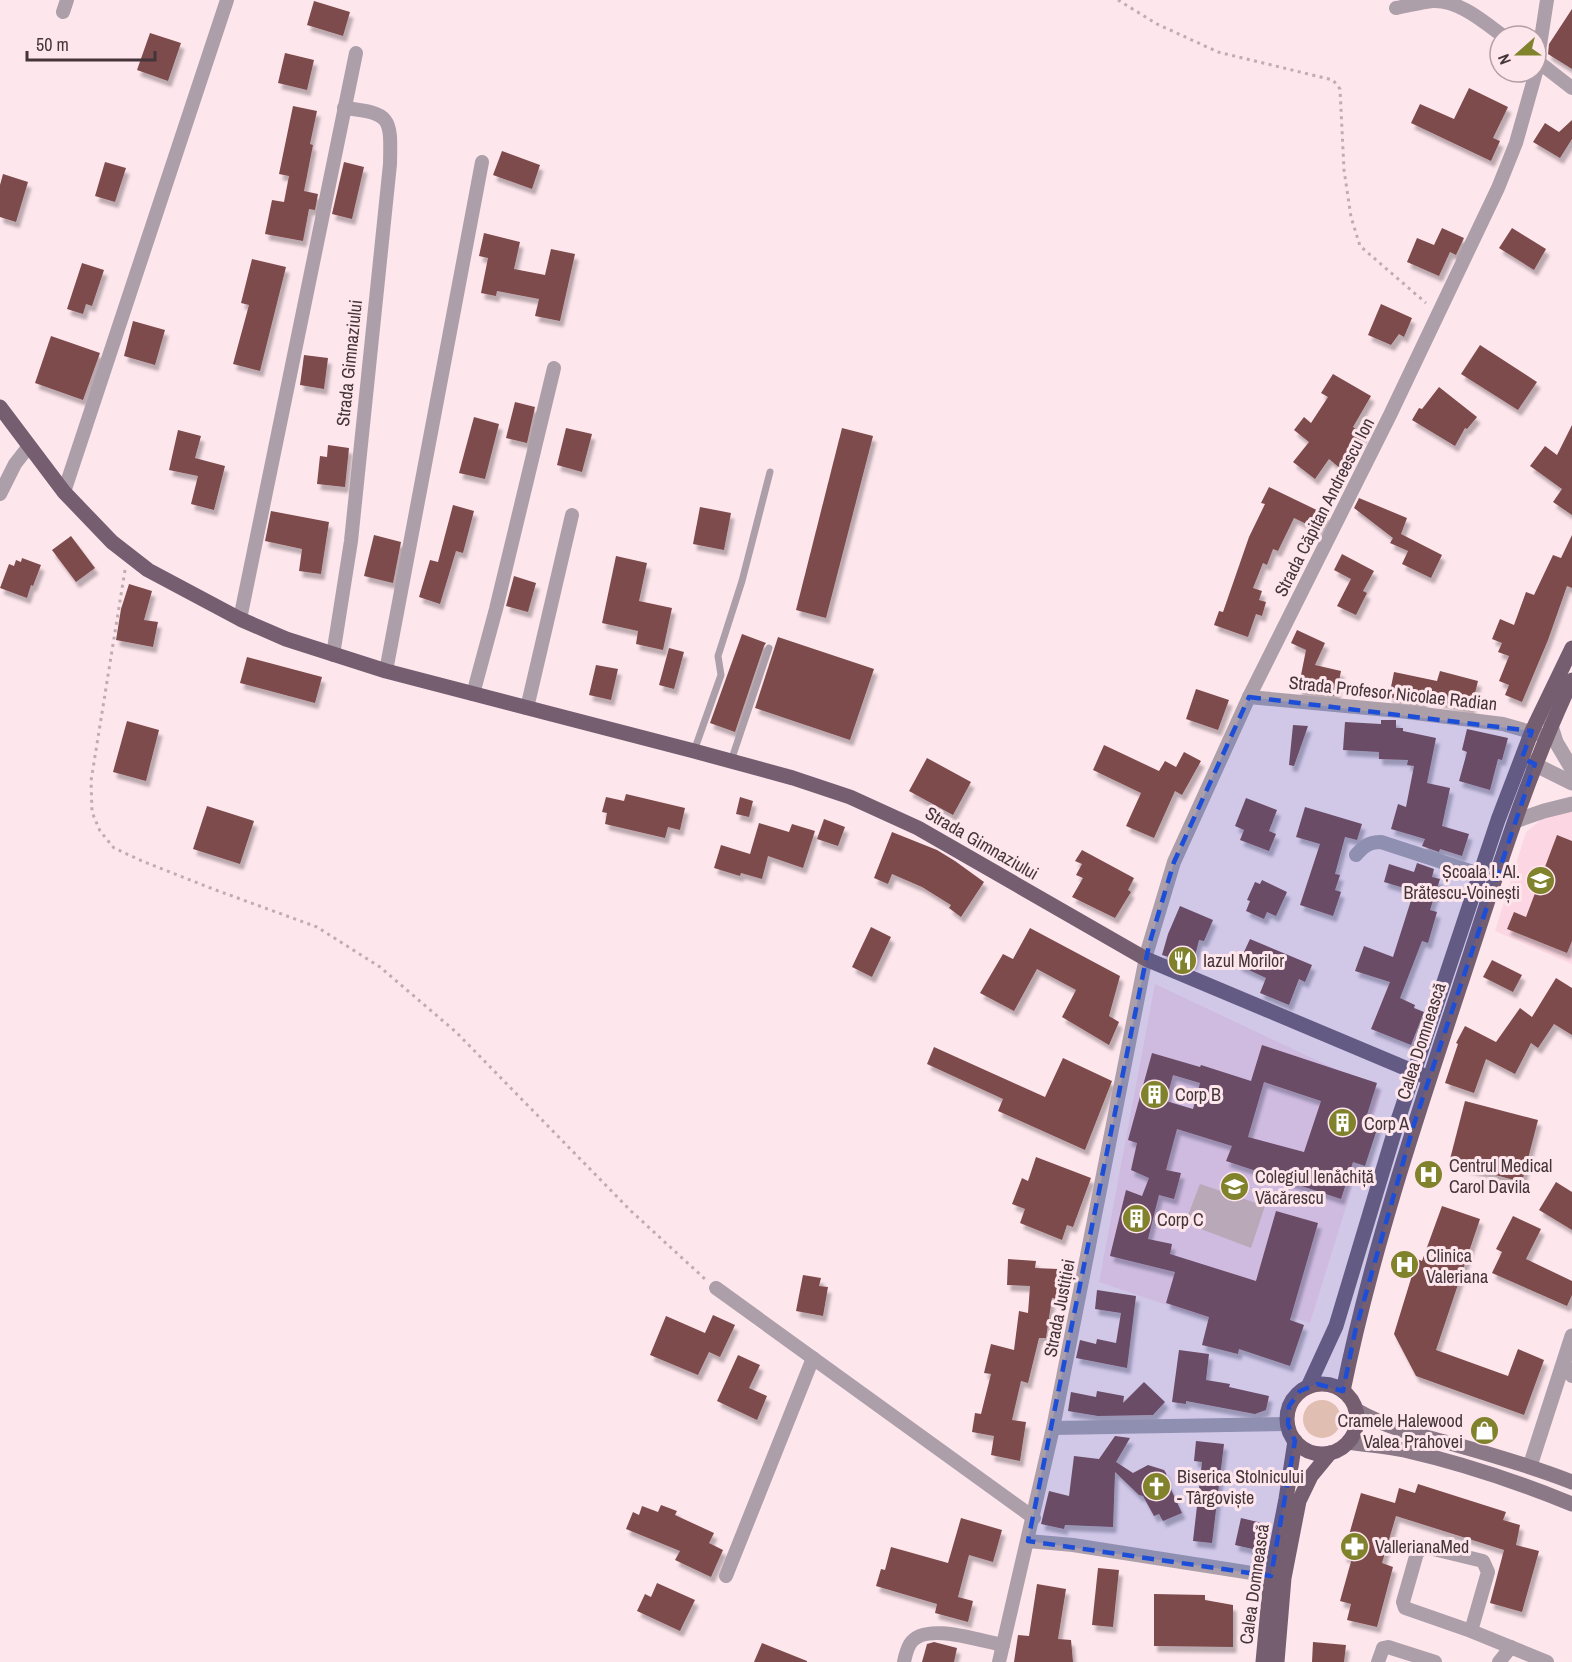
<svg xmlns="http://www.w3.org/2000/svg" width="1572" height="1662" viewBox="0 0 1572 1662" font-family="'Archivo Narrow',sans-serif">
  <defs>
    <filter id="shadow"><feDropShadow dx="3.5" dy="6" stdDeviation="1.5" flood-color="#0004"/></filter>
  </defs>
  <rect width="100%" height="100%" fill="#fee6ed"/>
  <!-- built -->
  <g fill="#fcd6e2">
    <path d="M1561 811 1572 812V964L1495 931 1526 832 1542 819Z"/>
    <path d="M1155 984 1382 1091 1310 1323 1256 1306 1246 1332 1099 1282Z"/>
  </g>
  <!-- green -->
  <g fill="#e0beb1">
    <path d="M1200 1184 1265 1206 1251 1248 1185 1223Z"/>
    <circle cx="1322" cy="1419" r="19"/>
  </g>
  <!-- building -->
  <g fill="#7d4b4c" fill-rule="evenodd" filter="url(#shadow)">
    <path d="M314 1 350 12 343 36 307 25Z"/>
    <path d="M1572 9V69L1548 54 1549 44Z"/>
    <path d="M150 33 181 43 168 81 137 70Z"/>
    <path d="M285 53 314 60 307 90 278 83Z"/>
    <path d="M1469 88 1508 107 1493 138 1500 141 1491 161 1411 123 1420 104 1454 119Z"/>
    <path d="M293 106 317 111 310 144 313 145 304 191 318 194 315 210 309 209 303 241 265 234 272 200 284 202 289 176 279 174Z"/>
    <path d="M1572 120V139L1560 158 1533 142 1545 123 1559 132Z"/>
    <path d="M502 151 540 165 532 189 493 175Z"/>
    <path d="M105 162 126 168 115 202 95 196Z"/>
    <path d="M344 162 364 167 352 219 332 214Z"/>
    <path d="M3 174 28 182 16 222 0 217V185Z"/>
    <path d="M1442 228 1464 238 1456 255 1450 252 1439 276 1407 262 1417 238 1434 245Z"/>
    <path d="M1512 228 1546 249 1534 270 1499 248Z"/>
    <path d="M484 233 520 242 514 269 545 275 551 249 575 254 560 321 535 316 539 299 497 291 496 296 481 293 488 258 479 256Z"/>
    <path d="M252 259 286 267 260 371 233 364 249 305 241 303Z"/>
    <path d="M82 263 104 270 92 306 86 304 83 314 67 309Z"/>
    <path d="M1381 304 1412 318 1404 337 1399 334 1391 345 1368 335Z"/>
    <path d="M133 321 165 330 155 365 124 356Z"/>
    <path d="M51 336 100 353 83 400 35 383Z"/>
    <path d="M1480 345 1537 382 1518 410 1461 374Z"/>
    <path d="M304 355 328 358 324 389 300 385Z"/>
    <path d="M1333 374 1371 396 1353 427 1364 435 1350 455 1352 457 1341 469 1329 459 1315 479 1293 462 1309 442 1294 430 1304 417 1311 423 1328 397 1321 393Z"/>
    <path d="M1439 387 1477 417 1467 429 1465 428 1455 446 1412 420 1419 408 1422 409Z"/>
    <path d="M515 402 535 407 527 443 506 438Z"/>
    <path d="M474 417 499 424 485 479 459 473Z"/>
    <path d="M1572 425V515L1553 502 1562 489 1530 466 1545 446 1557 455Z"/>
    <path d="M566 428 592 434 582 472 557 465Z"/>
    <path d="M842 428 873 436 826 618 796 610Z"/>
    <path d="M178 430 201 436 195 458 225 466 214 510 191 504 198 476 169 470Z"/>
    <path d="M328 445 349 448 345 487 317 484 320 456 327 457Z"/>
    <path d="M1269 487 1327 515 1319 530 1294 518 1278 551 1273 549 1267 565 1263 563 1253 588 1262 591 1259 600 1266 602 1262 616 1256 614 1248 637 1214 625 1219 611 1223 612 1249 537 1265 504 1261 503Z"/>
    <path d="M1359 498 1407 518 1401 534 1442 555 1431 578 1402 564 1408 551 1390 543 1393 538 1354 508Z"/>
    <path d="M453 505 474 511 463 553 456 551 440 604 419 597 430 560 438 562Z"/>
    <path d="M700 507 731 513 724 550 693 544Z"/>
    <path d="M271 511 329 522 321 574 299 571 302 549 265 541Z"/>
    <path d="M374 535 401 542 393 583 364 576Z"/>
    <path d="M1572 535V588L1567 586 1548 640 1522 702 1505 695 1509 685 1499 681 1509 656 1498 652 1502 643 1492 639 1500 619 1514 625 1526 592 1534 595 1553 555 1561 558Z"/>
    <path d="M71 536 95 568 76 582 52 550Z"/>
    <path d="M1342 554 1374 571 1363 591 1367 593 1356 615 1337 606 1351 579 1334 570Z"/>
    <path d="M616 556 647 563 639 601 672 608 663 650 636 644 638 631 602 623Z"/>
    <path d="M22 558 41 565 33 586 31 585 27 598 0 588 9 564 14 566 16 560 21 562Z"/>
    <path d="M514 576 536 583 528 612 506 606Z"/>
    <path d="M129 584 152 591 144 620 158 622 153 647 116 640 121 609Z"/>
    <path d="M1297 630 1325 643 1315 665 1341 671 1336 696 1298 690 1306 650 1291 643Z"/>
    <path d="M742 634 766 643 764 646 735 732 710 723Z"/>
    <path d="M778 637 874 669 850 740 755 708Z"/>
    <path d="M669 648 684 652 674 689 659 685Z"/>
    <path d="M247 657 322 677 315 703 240 683Z"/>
    <path d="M596 665 618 669 611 700 589 695Z"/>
    <path d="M1440 671 1478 681 1471 709 1424 698 1423 704 1389 697 1394 672 1437 681Z"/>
    <path d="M1196 689 1229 700 1218 730 1186 719Z"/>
    <path d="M1381 720H1396V728H1403V731L1436 738 1427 783 1450 788 1442 826 1469 834 1462 856 1440 849 1439 852 1422 846 1425 839 1391 829 1398 804 1406 807 1414 766 1407 765 1408 760 1379 759V752L1343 750 1345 722 1381 724Z"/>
    <path d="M127 721 159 730 146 781 113 772Z"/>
    <path d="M1293 725 1308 726 1294 766 1289 765Z"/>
    <path d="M1467 729 1508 738 1502 760 1498 759 1490 790 1459 781 1467 752 1462 750Z"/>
    <path d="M1104 745 1159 771 1165 761 1176 767 1184 752 1201 761 1182 795 1175 791 1154 838 1126 826 1141 793 1093 770Z"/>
    <path d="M927 758 971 782 953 815 909 791Z"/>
    <path d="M626 794 685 808 680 830 668 827 665 838 605 824 607 813 602 812 606 797 624 801Z"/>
    <path d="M740 797 753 801 749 817 736 814Z"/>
    <path d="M1246 798 1277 810 1269 831 1276 834 1269 851 1240 840 1244 830 1235 826Z"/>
    <path d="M207 806 254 821 240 864 193 849Z"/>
    <path d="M1305 807 1362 824 1357 840 1345 837 1335 874 1340 875 1335 890 1341 892 1333 916 1300 905 1320 844 1296 837Z"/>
    <path d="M824 819 845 827 838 846 817 839Z"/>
    <path d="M759 823 789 832 792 824 815 831 803 868 768 856 762 879 741 873 740 876 714 868 721 845 750 854Z"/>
    <path d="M892 832 937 850 955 861 984 882 961 917 949 908 951 905 922 887 892 874 888 884 874 878Z"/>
    <path d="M1557 835 1572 841V941L1567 953 1507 929 1514 912 1526 917Z"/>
    <path d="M1082 850 1134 878 1128 890 1131 892 1115 918 1072 897 1083 878 1076 875 1082 864 1075 861Z"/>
    <path d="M1417 863 1434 869 1432 877 1440 879 1430 910 1437 912 1428 943 1422 941 1400 998 1415 1005 1414 1008 1424 1012 1411 1045 1371 1029 1390 982 1355 971 1364 946 1393 957 1414 891 1384 882 1389 864 1414 872Z"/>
    <path d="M1262 880 1287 892 1276 916 1267 912 1264 919 1246 911 1250 901 1247 900 1255 882 1260 884Z"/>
    <path d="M1180 906 1213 920 1204 941 1199 940 1193 964 1162 955 1168 934Z"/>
    <path d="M871 927 891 937 872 977 852 967Z"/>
    <path d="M1030 928 1120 976 1109 1016 1119 1022 1109 1045 1062 1017 1076 990 1037 969 1014 1011 980 993 1003 954 1013 959Z"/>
    <path d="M1250 939 1312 965 1305 982 1299 979 1289 1005 1260 993 1266 978 1238 965Z"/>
    <path d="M1492 960 1522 975 1513 992 1483 977Z"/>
    <path d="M1556 978 1572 988V1035L1554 1024 1538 1048 1531 1043 1515 1074 1486 1059 1474 1093 1445 1083 1458 1044 1456 1043 1465 1026 1496 1042 1520 1008 1532 1017Z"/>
    <path d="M1262 1045 1377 1083 1365 1121 1378 1126 1365 1166 1353 1162 1341 1199 1226 1161 1232 1146 1177 1129 1166 1170 1181 1173 1174 1199 1159 1195 1148 1239 1172 1244 1170 1254 1256 1281 1276 1211 1318 1223 1290 1320 1304 1325 1290 1366 1239 1349 1238 1354 1202 1345 1209 1317 1166 1303 1175 1272 1110 1256 1126 1190 1142 1196 1149 1178 1131 1170 1137 1143 1128 1140 1152 1053 1200 1067 1201 1065 1251 1081ZM1173 1075 1200 1083 1193 1109 1166 1101ZM1264 1082 1321 1101 1304 1152 1248 1137Z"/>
    <path d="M934 1047 1045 1097 1063 1058 1112 1081 1085 1150 998 1111 1003 1099 927 1064Z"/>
    <path d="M1465 1101 1538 1120 1522 1182 1449 1163Z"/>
    <path d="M1036 1157 1091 1178 1073 1227 1067 1225 1062 1240 1020 1223 1025 1209 1012 1204 1022 1178 1028 1181Z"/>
    <path d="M1556 1182 1572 1192V1230L1539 1210Z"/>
    <path d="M1442 1206 1480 1219 1436 1350 1508 1376 1518 1349 1544 1360 1524 1415 1416 1376 1394 1334 1417 1259 1422 1261Z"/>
    <path d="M1513 1216 1541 1229 1526 1259 1572 1281V1295L1567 1306 1492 1273 1502 1252 1496 1249Z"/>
    <path d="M1008 1259 1036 1261 1035 1268 1058 1269 1057 1299 1052 1298 1046 1338H1039L1028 1383 1021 1381 1012 1420 1026 1422 1020 1461 991 1455 994 1436 972 1432 975 1413 981 1414 991 1374 984 1373 991 1344 1014 1350 1019 1311 1028 1313 1030 1286 1007 1285Z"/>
    <path d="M803 1275 821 1278 819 1286 828 1287 823 1316 796 1311Z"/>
    <path d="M1097 1290 1136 1296 1127 1368 1076 1358 1080 1340 1096 1344 1097 1339 1116 1343 1121 1313 1095 1309Z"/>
    <path d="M713 1315 735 1325 720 1357 709 1352 698 1375 650 1355 666 1316 705 1333Z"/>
    <path d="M1179 1350 1209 1354 1206 1380 1230 1384 1229 1387 1269 1396 1266 1410 1255 1414 1186 1401V1404L1172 1402Z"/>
    <path d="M738 1355 760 1365 749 1388 767 1396 757 1420 717 1401Z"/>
    <path d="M1144 1382 1165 1402 1153 1415 1098 1416 1068 1411 1071 1392 1096 1397 1097 1391 1124 1396 1123 1403Z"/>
    <path d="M1115 1436 1130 1438 1116 1462 1133 1473 1148 1465 1164 1470 1166 1473 1168 1483 1182 1513 1163 1521 1159 1514 1154 1516 1143 1496 1139 1495 1115 1472 1113 1527 1065 1525 1064 1529 1041 1524 1049 1491 1069 1496 1074 1456 1099 1459Z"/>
    <path d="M1196 1441 1224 1444 1212 1543 1193 1541 1202 1462 1194 1461Z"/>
    <path d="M1418 1484 1506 1512 1503 1520 1520 1525 1516 1545 1539 1551 1522 1612 1490 1603 1504 1550 1396 1516 1382 1563 1393 1567 1377 1627 1347 1620 1351 1604 1340 1601 1352 1558 1343 1556 1361 1493 1395 1503 1399 1488 1415 1493Z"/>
    <path d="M661 1505 677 1511 675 1515 714 1533 709 1543 723 1550 711 1577 675 1560 680 1551 626 1529 633 1512 639 1515 642 1506 658 1512Z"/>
    <path d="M961 1518 1002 1530 993 1562 969 1555 958 1597 973 1601 968 1622 935 1613 937 1604 876 1586 881 1569 885 1570 891 1547 948 1563Z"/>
    <path d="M1241 1518 1262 1523 1257 1550 1235 1545Z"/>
    <path d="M1098 1568 1119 1570 1113 1627 1092 1625Z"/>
    <path d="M657 1583 695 1600 680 1631 637 1611 645 1594 651 1597Z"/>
    <path d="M1037 1584 1066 1589 1058 1639 1071 1640 1073 1662H1014L1018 1635 1029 1636Z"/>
    <path d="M1154 1594 1205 1595V1600L1233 1605V1647L1154 1646Z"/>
    <path d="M934 1642 957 1648 954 1662H922L927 1644Z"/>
    <path d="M1313 1642 1346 1645 1344 1662H1312Z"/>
    <path d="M762 1643 807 1661V1662H754Z"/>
  </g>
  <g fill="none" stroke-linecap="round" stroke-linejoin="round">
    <!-- path -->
    <g stroke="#c1acb2" stroke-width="3" stroke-dasharray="3 4.5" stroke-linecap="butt">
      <path d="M1118 0 1157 24 1218 52 1333 80 1340 89 1344 170 1351 217 1360 246 1426 303"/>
      <path d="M125 570 91 781 92 812 100 831 114 848 142 861 213 889 317 927 380 967 456 1032 631 1211 705 1279"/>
    </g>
    <!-- service -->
    <g stroke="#ac9fa9" stroke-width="7">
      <path d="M694 751 721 675 718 656 742 581 770 472"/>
      <path d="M731 761 769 648"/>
    </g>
    <!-- minor -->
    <g stroke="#ac9fa9" stroke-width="14">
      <path d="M1396 8C1408 6 1421 2 1433 1 1459 0 1484 22 1503 36"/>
      <path d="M63 12 67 0"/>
      <path d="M1536 60 1572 88"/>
      <path d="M1536 71 1547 0"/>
      <path d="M64 492 227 0"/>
      <path d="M0 494 15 464 29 446"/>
      <path d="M240 619 356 53"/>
      <path d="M333 655 351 541 390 164C391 118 392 113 344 108"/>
      <path d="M386 671 482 162"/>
      <path d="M473 694 496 609 554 368"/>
      <path d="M1249 697 1399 711 1503 724 1541 735"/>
      <path d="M527 708 572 515"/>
      <path d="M1356 855C1364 846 1369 842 1381 842L1479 874"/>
      <path d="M716 1288 1034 1518"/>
      <path d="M1564 1363 1572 1376"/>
      <path d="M1053 1428 1288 1424"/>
      <path d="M1028 1541 1073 1545 1271 1576"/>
      <path d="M726 1576 813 1358"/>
      <path d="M1471 1631 1488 1572 1483 1561 1425 1547 1417 1553 1403 1602 1405 1608 1471 1631 1547 1662"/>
      <path d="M904 1662C905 1657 907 1649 910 1644 924 1621 980 1641 1003 1645"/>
      <path d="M999 1662 1053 1428 1147 952 1174 862 1249 697 1390 415 1498 188 1516 143 1536 72"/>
      <path d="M1378 1662 1383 1648 1388 1647 1435 1662"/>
      <path d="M1499 1662 1511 1647"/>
    </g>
    <!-- tertiary -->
    <g stroke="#ac9fa9" stroke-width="15">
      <path d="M1551 726 1556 742 1572 769"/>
      <path d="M1524 759 1572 783"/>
      <path d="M1515 821 1544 811 1572 804"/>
      <path d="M1530 1466 1572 1336"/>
    </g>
    <!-- secondary -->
    <g stroke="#8c7988" stroke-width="15">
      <path d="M1356 1410C1387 1428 1422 1436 1457 1445 1496 1456 1534 1467 1572 1482"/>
      <path d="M1349 1442C1367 1445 1386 1446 1404 1450 1461 1463 1518 1482 1572 1504"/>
    </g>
    <!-- primary -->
    <g stroke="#755e70" stroke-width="15">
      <path d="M0 407 64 492 112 542 148 570 240 619 286 639 386 671 694 751 793 778 850 797 918 828 1146 959 1429 1078"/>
      <circle cx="1322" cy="1419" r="35"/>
      <path d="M1308 1387 1336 1326 1398 1120 1498 820 1532 731 1572 648"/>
      <path d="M1343 1391C1371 1254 1416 1119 1460 986 1494 883 1525 779 1572 680"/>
      <path d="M1263 1662 1271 1576 1286 1499 1295 1441"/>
      <path d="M1277 1662 1284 1578 1299 1501 1311 1476 1330 1453"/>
    </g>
  </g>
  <!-- marked area -->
  <path fill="#1d4ed8" fill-opacity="0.2" stroke="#1d4ed8" stroke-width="4.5" stroke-dasharray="12 8" stroke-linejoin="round" d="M1249 697 1532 731 1522 758 1535 764 1414 1124 1355 1332 1343 1391 1317 1384 1300 1391 1289 1406 1288 1424 1295 1441 1271 1576 1028 1541 1149 945 1174 862Z"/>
  <!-- icons -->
  <defs>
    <symbol id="school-disc" viewBox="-11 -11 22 22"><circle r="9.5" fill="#80822c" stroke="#fee6ed"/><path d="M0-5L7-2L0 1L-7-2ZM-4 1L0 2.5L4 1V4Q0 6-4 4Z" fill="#fff"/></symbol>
    <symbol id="restaurant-disc" viewBox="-11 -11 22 22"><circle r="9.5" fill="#80822c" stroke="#fee6ed"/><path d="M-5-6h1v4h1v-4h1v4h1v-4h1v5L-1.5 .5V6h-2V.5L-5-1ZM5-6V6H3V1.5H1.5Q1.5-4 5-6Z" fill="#fff"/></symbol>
    <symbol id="building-disc" viewBox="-11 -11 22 22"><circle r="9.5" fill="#80822c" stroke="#fee6ed"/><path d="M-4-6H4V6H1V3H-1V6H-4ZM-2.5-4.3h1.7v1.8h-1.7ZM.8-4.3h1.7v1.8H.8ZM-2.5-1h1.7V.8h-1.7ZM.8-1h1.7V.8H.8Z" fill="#fff"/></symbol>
    <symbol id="hospital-disc" viewBox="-11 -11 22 22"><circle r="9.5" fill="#80822c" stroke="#fee6ed"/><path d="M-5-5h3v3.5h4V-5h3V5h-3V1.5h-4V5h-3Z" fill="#fff"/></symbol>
    <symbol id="shop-disc" viewBox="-11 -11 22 22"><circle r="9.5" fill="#80822c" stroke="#fee6ed"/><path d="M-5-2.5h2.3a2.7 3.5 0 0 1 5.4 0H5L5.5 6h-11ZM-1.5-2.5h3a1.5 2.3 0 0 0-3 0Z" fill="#fff"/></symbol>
    <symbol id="church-disc" viewBox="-11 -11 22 22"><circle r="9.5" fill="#80822c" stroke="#fee6ed"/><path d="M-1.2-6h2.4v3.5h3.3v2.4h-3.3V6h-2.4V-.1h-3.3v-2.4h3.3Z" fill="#fff"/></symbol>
    <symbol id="pharmacy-disc" viewBox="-11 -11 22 22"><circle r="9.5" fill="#80822c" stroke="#fee6ed"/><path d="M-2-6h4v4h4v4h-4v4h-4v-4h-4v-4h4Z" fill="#fff"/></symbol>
  </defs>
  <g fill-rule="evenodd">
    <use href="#school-disc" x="1524" y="864" width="33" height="33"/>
    <use href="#restaurant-disc" x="1166" y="944" width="33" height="33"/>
    <use href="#building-disc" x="1138" y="1078" width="33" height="33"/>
    <use href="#building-disc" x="1326" y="1106" width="33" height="33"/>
    <use href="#hospital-disc" x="1412" y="1158" width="33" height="33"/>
    <use href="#school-disc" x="1218" y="1170" width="33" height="33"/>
    <use href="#building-disc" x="1120" y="1202" width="33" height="33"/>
    <use href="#hospital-disc" x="1388" y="1248" width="33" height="33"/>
    <use href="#shop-disc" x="1468" y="1414" width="33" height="33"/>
    <use href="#church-disc" x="1140" y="1470" width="33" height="33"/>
    <use href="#pharmacy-disc" x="1338" y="1530" width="33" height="33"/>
  </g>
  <g text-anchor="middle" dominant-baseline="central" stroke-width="6" stroke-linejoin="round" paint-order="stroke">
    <!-- street labels -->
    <g font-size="18" fill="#44353a" stroke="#fee6ed">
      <text transform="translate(349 363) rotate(-84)">Strada Gimnaziului</text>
      <text transform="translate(1324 507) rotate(-63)">Strada Căpitan Andreescu Ion</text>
      <text transform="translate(1393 693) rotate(6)">Strada Profesor Nicolae Radian</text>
      <text transform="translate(982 843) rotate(30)">Strada Gimnaziului</text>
      <text transform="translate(1421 1041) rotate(-72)">Calea Domnească</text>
      <text transform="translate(1059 1308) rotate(-79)">Strada Justiției</text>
      <text transform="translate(1254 1584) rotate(-82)">Calea Domnească</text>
    </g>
    <!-- poi labels -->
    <g font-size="18" fill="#44353a" stroke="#fee6ed" text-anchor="start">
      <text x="1520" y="871" text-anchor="end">Școala I. Al.<tspan x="1520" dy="21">Brătescu-Voinești</tspan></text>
      <text x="1203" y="960">Iazul Morilor</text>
      <text x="1175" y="1094">Corp B</text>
      <text x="1364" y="1123">Corp A</text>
      <text x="1449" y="1165">Centrul Medical<tspan x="1449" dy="21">Carol Davila</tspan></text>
      <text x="1255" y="1176">Colegiul Ienăchiță<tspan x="1255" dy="21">Văcărescu</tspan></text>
      <text x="1157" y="1219">Corp C</text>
      <text x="1426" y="1255">Clinica<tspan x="1426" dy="21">Valeriana</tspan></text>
      <text x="1463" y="1420" text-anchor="end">Cramele Halewood<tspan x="1463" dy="21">Valea Prahovei</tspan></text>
      <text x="1177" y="1476">Biserica Stolnicului<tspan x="1177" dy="21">- Târgoviște</tspan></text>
      <text x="1375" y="1546">VallerianaMed</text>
    </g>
  </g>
  <!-- north arrow -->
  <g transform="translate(1518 54) rotate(249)"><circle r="28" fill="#fee6ed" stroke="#b49fa5" stroke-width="1.5"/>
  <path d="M0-4.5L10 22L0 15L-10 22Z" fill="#80822c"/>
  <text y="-9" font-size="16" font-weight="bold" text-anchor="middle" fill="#44353a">N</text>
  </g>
  <!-- scale -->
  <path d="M27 51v9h128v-9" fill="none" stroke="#44353a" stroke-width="3"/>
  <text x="36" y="51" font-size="18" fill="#44353a" stroke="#fee6ed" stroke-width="4.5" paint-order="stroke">50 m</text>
</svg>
